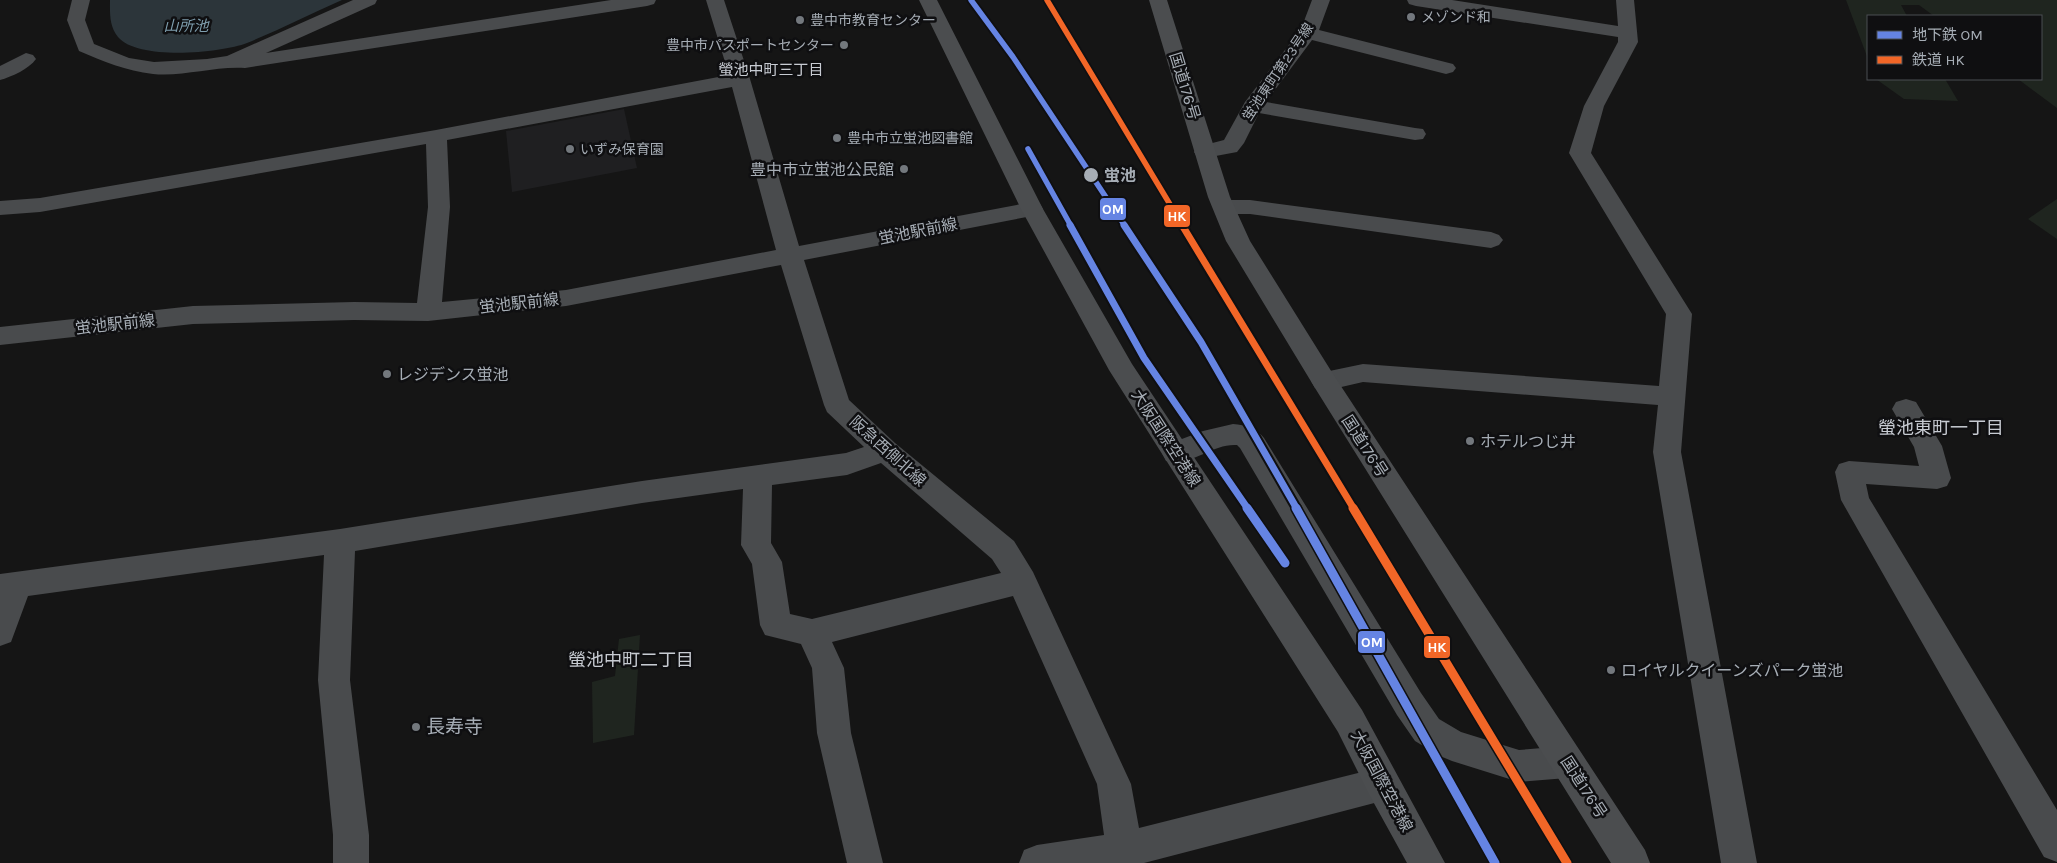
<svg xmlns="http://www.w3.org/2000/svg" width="2057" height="863" viewBox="0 0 2057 863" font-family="Karla,'Noto Sans JP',sans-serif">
  <rect width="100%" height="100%" fill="#151515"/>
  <!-- built -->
  <path fill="#1f1f21" d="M624 109 637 168 512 192 506 131Z"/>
  <!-- green -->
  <g fill="#1f251f">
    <path d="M1846 0H2057V108L2018 79H2041V16H1934L1919 5H1901L1907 16H1868V59Z"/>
    <path d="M1876 79H1945L1958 101 1904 99Z"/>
    <path d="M2057 199V239L2028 219Z"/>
    <path d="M640 635 634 735 593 743 592 682 615 676 619 639Z"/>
  </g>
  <!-- water -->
  <path fill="#2c353a" d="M110 0H342C310 14 279 30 247 43 221 53 138 61 118 37 109 26 110 13 110 0Z"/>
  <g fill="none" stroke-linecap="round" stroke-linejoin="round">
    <!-- street -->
    <g fill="#494b4d" fill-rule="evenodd">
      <path d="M72 0H90L85 20 94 44 129 58 154 62 207 59 227 56 353 0H377L375 4 266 53 611 0H656L654 4 647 6 245 68C214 66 183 77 153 74 126 71 103 61 79 51L67 20Z"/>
      <path d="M706 0H724L750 79 799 246 1032 202 1040 204 1043 209 1040 214 1032 216 804 260 849 400 895 443 1014 541 1033 572 1131 784 1139 828 1382 767 1394 772 1399 784 1394 796 1382 801 1144 863H1019L1024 850 1037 845 1104 835 1097 784 1013 596 832 642 844 668 851 733 883 863H847L817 733 812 668 801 644 765 635 760 625 752 564 741 545 743 489 642 503 355 551 350 680 369 835V863H333V835L318 680 324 555 28 596 11 642 0 646V574L340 529 642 481 846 453 864 447 827 412 824 405 781 265 566 306 428 321 354 320 193 324 0 345V327L193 306 354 302 417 303 428 207 426 144 40 212 0 215V201L40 198 436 130 729 75ZM732 87 776 250 566 290 442 302 450 207 447 140ZM881 463 992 559 1001 573 812 619 790 614 782 562 771 543 772 485 847 475Z"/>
      <path d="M1312 0H1330L1319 30 1453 64 1456 68 1453 72 1446 74 1312 40 1266 102 1415 128 1423 129 1426 134 1423 139 1415 140 1259 113 1244 143 1237 152 1205 158 1197 157 1194 152 1197 147 1224 140 1245 102 1301 29Z"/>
      <path d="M1407 0H1452L1618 26 1616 0H1634L1638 42 1604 106 1591 153 1692 314 1681 452 1757 863H1721L1653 452 1658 405 1363 382 1324 391 1315 388 1311 381 1315 374 1363 364 1659 386 1666 314 1569 153 1584 106 1618 42V37L1416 6 1409 4Z"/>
      <path d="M26 53 33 55 36 59C29 69 11 77 0 80V66Z"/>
      <path d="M1224 200H1250L1491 232 1499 235 1503 240 1499 245 1491 248 1250 214H1224L1216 212 1213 207 1216 202Z"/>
      <path d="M1906 399 1916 402 1942 446 1951 478 1947 486 1937 489 1866 484 1869 498 2057 810V862L2044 857 1841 500 1835 472 1839 464 1849 461 1919 466 1914 447 1892 409 1896 402Z"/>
      <path d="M1233 424C1246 425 1256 428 1264 438L1421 693 1439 719 1461 732 1519 750 1567 746 1579 751 1584 762 1579 773 1567 778 1519 782 1452 761 1440 756 1415 741 1397 715 1240 448 1237 445C1212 443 1190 468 1166 461L1162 453 1166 445 1203 431Z"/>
    </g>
    <!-- primary -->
    <path fill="#4b4d4f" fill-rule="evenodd" d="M919 0H937L1043 209 1132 364 1362 710 1445 863H1407L1370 796 1338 732 1109 370 1021 209Z"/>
    <!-- highway -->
    <path fill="#4b4d4f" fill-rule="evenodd" d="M1149 0H1167L1230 197 1250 241 1333 374 1645 850 1650 863H1611L1315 388 1226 241 1208 197Z"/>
    <defs>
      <path id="rail-1-far2" d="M1047 0 1183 226"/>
      <path id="rail-1-far1" d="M1182 225 1354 509"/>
      <path id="rail-1" d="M1353 508 1567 863"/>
    </defs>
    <!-- rail-1-far2 casing -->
    <use href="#rail-1-far2" stroke="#0f0f11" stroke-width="9"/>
    <!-- rail-1-far1 casing -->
    <use href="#rail-1-far1" stroke="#0f0f11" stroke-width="11"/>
    <!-- rail-1 casing -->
    <use href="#rail-1" stroke="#0f0f11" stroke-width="12"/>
    <!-- rail-1-far2 -->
    <use href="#rail-1-far2" stroke="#f26627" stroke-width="5.5"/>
    <!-- rail-1-far1 -->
    <use href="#rail-1-far1" stroke="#f26627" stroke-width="7"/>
    <!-- rail-1 -->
    <use href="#rail-1" stroke="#f26627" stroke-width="9"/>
    <defs>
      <g id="metro-1-far2">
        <path d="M971 0 1013 57 1125 226"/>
        <path d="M1028 149 1071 226"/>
      </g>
      <g id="metro-1-far1">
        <path d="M1070 225 1144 358 1248 509"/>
        <path d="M1124 225 1201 342 1297 509"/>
      </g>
      <g id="metro-1">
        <path d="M1247 508 1285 563"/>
        <path d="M1296 508 1495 863"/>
      </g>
    </defs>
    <!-- metro-1-far2 casing -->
    <use href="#metro-1-far2" stroke="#0f0f11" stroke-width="9"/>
    <!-- metro-1-far1 casing -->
    <use href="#metro-1-far1" stroke="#0f0f11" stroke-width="11"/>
    <!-- metro-1 casing -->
    <use href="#metro-1" stroke="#0f0f11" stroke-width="12"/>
    <!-- metro-1-far2 -->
    <use href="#metro-1-far2" stroke="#6584e3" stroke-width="5.5"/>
    <!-- metro-1-far1 -->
    <use href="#metro-1-far1" stroke="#6584e3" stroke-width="7"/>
    <!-- metro-1 -->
    <use href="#metro-1" stroke="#6584e3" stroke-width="9"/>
  </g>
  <!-- markers -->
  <g fill="#73787d" stroke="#0f0f11" stroke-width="2">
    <circle cx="1411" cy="17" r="5"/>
    <circle cx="800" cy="20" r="5"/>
    <circle cx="844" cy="45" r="5"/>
    <circle cx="837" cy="138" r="5"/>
    <circle cx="570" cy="149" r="5"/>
    <circle cx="904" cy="169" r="5"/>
    <circle cx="387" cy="374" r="5"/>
    <circle cx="1470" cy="441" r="5"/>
    <circle cx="1611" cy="670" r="5"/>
    <circle cx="416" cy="727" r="5"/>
  </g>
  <circle fill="#a6adb5" stroke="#0f0f11" stroke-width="2" cx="1091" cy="175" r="8"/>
  <g text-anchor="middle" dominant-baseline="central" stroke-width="5" stroke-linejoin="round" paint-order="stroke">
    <!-- far-poi labels -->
    <g font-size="14" fill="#a6adb5" stroke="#0f0f11" text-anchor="start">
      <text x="1421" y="17">メゾンド和</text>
      <text x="810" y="20">豊中市教育センター</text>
      <text x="834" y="45" text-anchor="end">豊中市パスポートセンター</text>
      <text x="847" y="138">豊中市立蛍池図書館</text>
      <text x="580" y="149">いずみ保育園</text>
    </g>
    <!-- far-street labels -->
    <g font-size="14" fill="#a6adb5" stroke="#0f0f11">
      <text transform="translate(1278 72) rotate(-56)">蛍池東町第23号線</text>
    </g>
    <!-- far-water labels -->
    <g font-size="15" font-style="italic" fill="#7f9faf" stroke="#0f0f11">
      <text x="186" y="26">山所池</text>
    </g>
    <!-- far-neighbourhood labels -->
    <g font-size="15" fill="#c7cbd2" stroke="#0f0f11">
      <text x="771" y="70">螢池中町三丁目</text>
    </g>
    <!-- street labels -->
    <g font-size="16" fill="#a6adb5" stroke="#0f0f11">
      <text transform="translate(1185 86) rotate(73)">国道176号</text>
      <text transform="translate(918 231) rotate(-11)">蛍池駅前線</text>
      <text transform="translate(519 303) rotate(-6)">蛍池駅前線</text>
      <text transform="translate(115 324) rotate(-6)">蛍池駅前線</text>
      <text transform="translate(1166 438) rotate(57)">大阪国際空港線</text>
      <text transform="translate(1365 446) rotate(57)">国道176号</text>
      <text transform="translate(888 451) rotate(42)">阪急西側北線</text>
      <text transform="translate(1382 781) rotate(62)">大阪国際空港線</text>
      <text transform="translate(1584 787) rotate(57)">国道176号</text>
    </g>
    <!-- poi labels -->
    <g font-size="16" fill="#a6adb5" stroke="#0f0f11" text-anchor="start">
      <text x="894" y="169" text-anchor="end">豊中市立蛍池公民館</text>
      <text x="397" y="374">レジデンス蛍池</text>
      <text x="1480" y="441">ホテルつじ井</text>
      <text x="1621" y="670">ロイヤルクイーンズパーク蛍池</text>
    </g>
    <!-- stop labels -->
    <g font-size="16" font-weight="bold" fill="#a6adb5" stroke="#0f0f11" text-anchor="start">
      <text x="1104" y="175">蛍池</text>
    </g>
    <!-- neighbourhood labels -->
    <g font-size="18" fill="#c7cbd2" stroke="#0f0f11">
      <text x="1941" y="428">螢池東町一丁目</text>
      <text x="631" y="660">螢池中町二丁目</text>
    </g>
    <!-- near-poi labels -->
    <g font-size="19" fill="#a6adb5" stroke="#0f0f11" text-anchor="start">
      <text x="426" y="727">長寿寺</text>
    </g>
  </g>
  <g stroke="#0f0f11" stroke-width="2">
    <rect x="1099" y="197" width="28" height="24" rx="5" fill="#6584e3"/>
    <rect x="1163" y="204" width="28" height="24" rx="5" fill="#f26627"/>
    <rect x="1357" y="630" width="29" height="24" rx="5" fill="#6584e3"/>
    <rect x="1423" y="635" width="28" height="24" rx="5" fill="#f26627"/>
  </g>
  <g font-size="14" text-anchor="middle" font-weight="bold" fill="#fff">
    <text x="1113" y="214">OM</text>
    <text x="1177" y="221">HK</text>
    <text x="1372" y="647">OM</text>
    <text x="1437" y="652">HK</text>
  </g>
  <!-- legend -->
  <rect x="1867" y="15" width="175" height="65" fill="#0f0f11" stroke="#4b4e53"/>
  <rect x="1877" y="31" width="25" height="8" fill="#6584e3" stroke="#4b4e53"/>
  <text x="1912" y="40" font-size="15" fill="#a6adb5">地下鉄 OM</text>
  <rect x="1877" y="56" width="25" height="8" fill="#f26627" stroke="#4b4e53"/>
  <text x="1912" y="65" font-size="15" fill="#a6adb5">鉄道 HK</text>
</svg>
